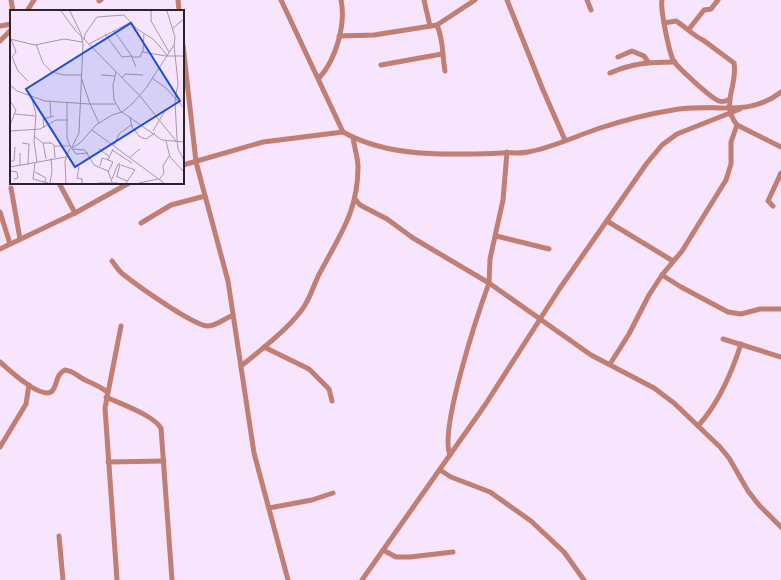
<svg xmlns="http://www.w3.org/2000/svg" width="781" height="580" viewBox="0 0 781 580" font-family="'Public Sans',sans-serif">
  <rect width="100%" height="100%" fill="#f7e5fe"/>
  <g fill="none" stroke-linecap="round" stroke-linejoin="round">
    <!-- minor -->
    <g stroke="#c17e72" stroke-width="5">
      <path d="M11 0 13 11"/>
      <path d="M178 0 179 11"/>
      <path d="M281 0 343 132C389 158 449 155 500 153 509 152 519 154 528 152 551 148 574 137 597 129 621 121 648 114 673 110 712 102 747 119 781 92"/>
      <path d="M424 0 430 26"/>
      <path d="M507 0 543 90 565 140"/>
      <path d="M587 0 591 10"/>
      <path d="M662 0C660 9 669 51 673 60 677 67 712 99 719 101 722 102 726 101 728 100"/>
      <path d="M99 1 101 0"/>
      <path d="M27 11 34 0"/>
      <path d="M664 23 676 21C683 25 698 39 703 40L734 63C738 86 720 104 737 125L781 147"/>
      <path d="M437 25C444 42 442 54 445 71"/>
      <path d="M0 26 11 24"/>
      <path d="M689 29 704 10 711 9 718 0"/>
      <path d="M339 36 374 35 437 25 475 0"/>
      <path d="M0 41 11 30"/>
      <path d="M183 45 196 162 228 281 254 453 288 580"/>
      <path d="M618 57 632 51 644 56 648 62"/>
      <path d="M381 65 442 54"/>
      <path d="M610 73C632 63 651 62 675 62"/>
      <path d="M319 78C336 60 346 24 341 0"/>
      <path d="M507 152 503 200 490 259 489 283 591 355 654 388 674 403 720 447 729 458 748 491 759 505 781 527"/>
      <path d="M183 165 263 142 343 132"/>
      <path d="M59 183 75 213"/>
      <path d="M11 188 20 239"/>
      <path d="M355 199 360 205 387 219 413 238 489 283C478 313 439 430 450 455"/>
      <path d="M773 206 768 201 781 173"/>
      <path d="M0 212 10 244"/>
      <path d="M607 221 673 261"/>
      <path d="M141 223 171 205 205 196"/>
      <path d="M496 236 549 249"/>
      <path d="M0 249 75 213 129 183"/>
      <path d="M112 261C116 266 119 272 124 275 138 286 194 326 208 326 216 326 226 318 233 315"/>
      <path d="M662 275 681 287 728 312 741 314 760 309H781"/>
      <path d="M723 339 781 357"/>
      <path d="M264 347 309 369 329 389 332 401"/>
      <path d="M0 362C8 369 44 403 53 390 58 382 56 374 65 370 74 371 77 376 85 380 93 384 100 386 107 392"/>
      <path d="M610 364 629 334 649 295 662 275 682 251 726 180 731 164V142L737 125"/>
      <path d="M241 366C260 351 293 325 305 305 312 294 315 280 322 269 341 233 358 210 358 167 358 157 354 147 353 137"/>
      <path d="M106 397C121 404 153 415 161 428L172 580"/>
      <path d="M698 426C718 404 732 372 741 344"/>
      <path d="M0 447 26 404 29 385"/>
      <path d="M108 462 164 461"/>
      <path d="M440 470 451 477 490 492 531 521 564 552 584 580"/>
      <path d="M269 508 312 500 333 493"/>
      <path d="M59 536 63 580"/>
      <path d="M383 550 396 557H410L453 552"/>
      <path d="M117 580 105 408 121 326"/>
      <path d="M362 580 485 405 560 288 647 163 662 145 677 134 740 109"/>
    </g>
  </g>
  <!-- overview -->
  <g transform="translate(10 10)">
    <rect width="174" height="174" fill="#f7e5fe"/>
    <path fill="none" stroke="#a598aa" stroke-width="1" d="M51 1 65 20 130 86 166 131M60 1 71 24 73 34 69 123 62 137M141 1V11L159 42M163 18 174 9M104 21 121 45 126 57M95 24 112 47 122 46M0 29 25 35 54 29 72 32M1 29 6 42 2 47 8 61 18 71M74 30 75 24 87 7 114 5 127 19 143 29 157 45M26 34 33 53 42 62 54 65H71M79 34 121 12M164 35 168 73 165 92 167 129 168 139 174 150M133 42 134 24M156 46H174M122 47H130L132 42 156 46M106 62 103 75 104 90 111 102M91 65 105 66M71 67 80 94H105M112 68 115 64 133 65M142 68 156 78 174 98M0 75 7 81 35 91 80 94 89 113M21 86 26 104 24 131 27 152M0 91 6 100 0 115M40 92 41 107M57 93V128L60 136M112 102 152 130 174 132M5 104 26 106M120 107 122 117 130 127 136 129 145 123M34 118 33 109 44 106M82 120 154 173M0 121 30 119 46 110H58M143 121 156 99M25 127 33 133H41M156 131 160 147 174 162M39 132 44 135 45 148M12 133 19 134 18 155M33 133 36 149M104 135 109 124 121 115M44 136H60L66 144 78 143M63 139 75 140 84 155 98 161 102 172M89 139 100 147M102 140 122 153M120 147 130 139M98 150 103 139M0 151H4L5 137M25 153 23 169 38 173M111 155 125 160 116 173M10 156V143M90 156 92 148 99 150M0 157 56 147M69 157 67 168 72 169V173M1 161 7 162 8 168 4 169M25 162 36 168 35 172M98 162 103 152 98 150M106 166 117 171M102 169 108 154H110L107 166M149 170 154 163 153 156 159 146M40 173 42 161 41 148M56 173 55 151 59 140 70 133 86 115 102 105 112 102 122 94 136 78 164 35 165 27 157 1M88 173H108M129 173 148 169"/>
    <path fill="#1d4ed8" fill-opacity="0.15" stroke="#1d4ed8" stroke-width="2" d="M121 13 170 91 65 157 16 79Z"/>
    <rect width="174" height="174" fill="none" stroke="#2a242d" stroke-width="2"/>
  </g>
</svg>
